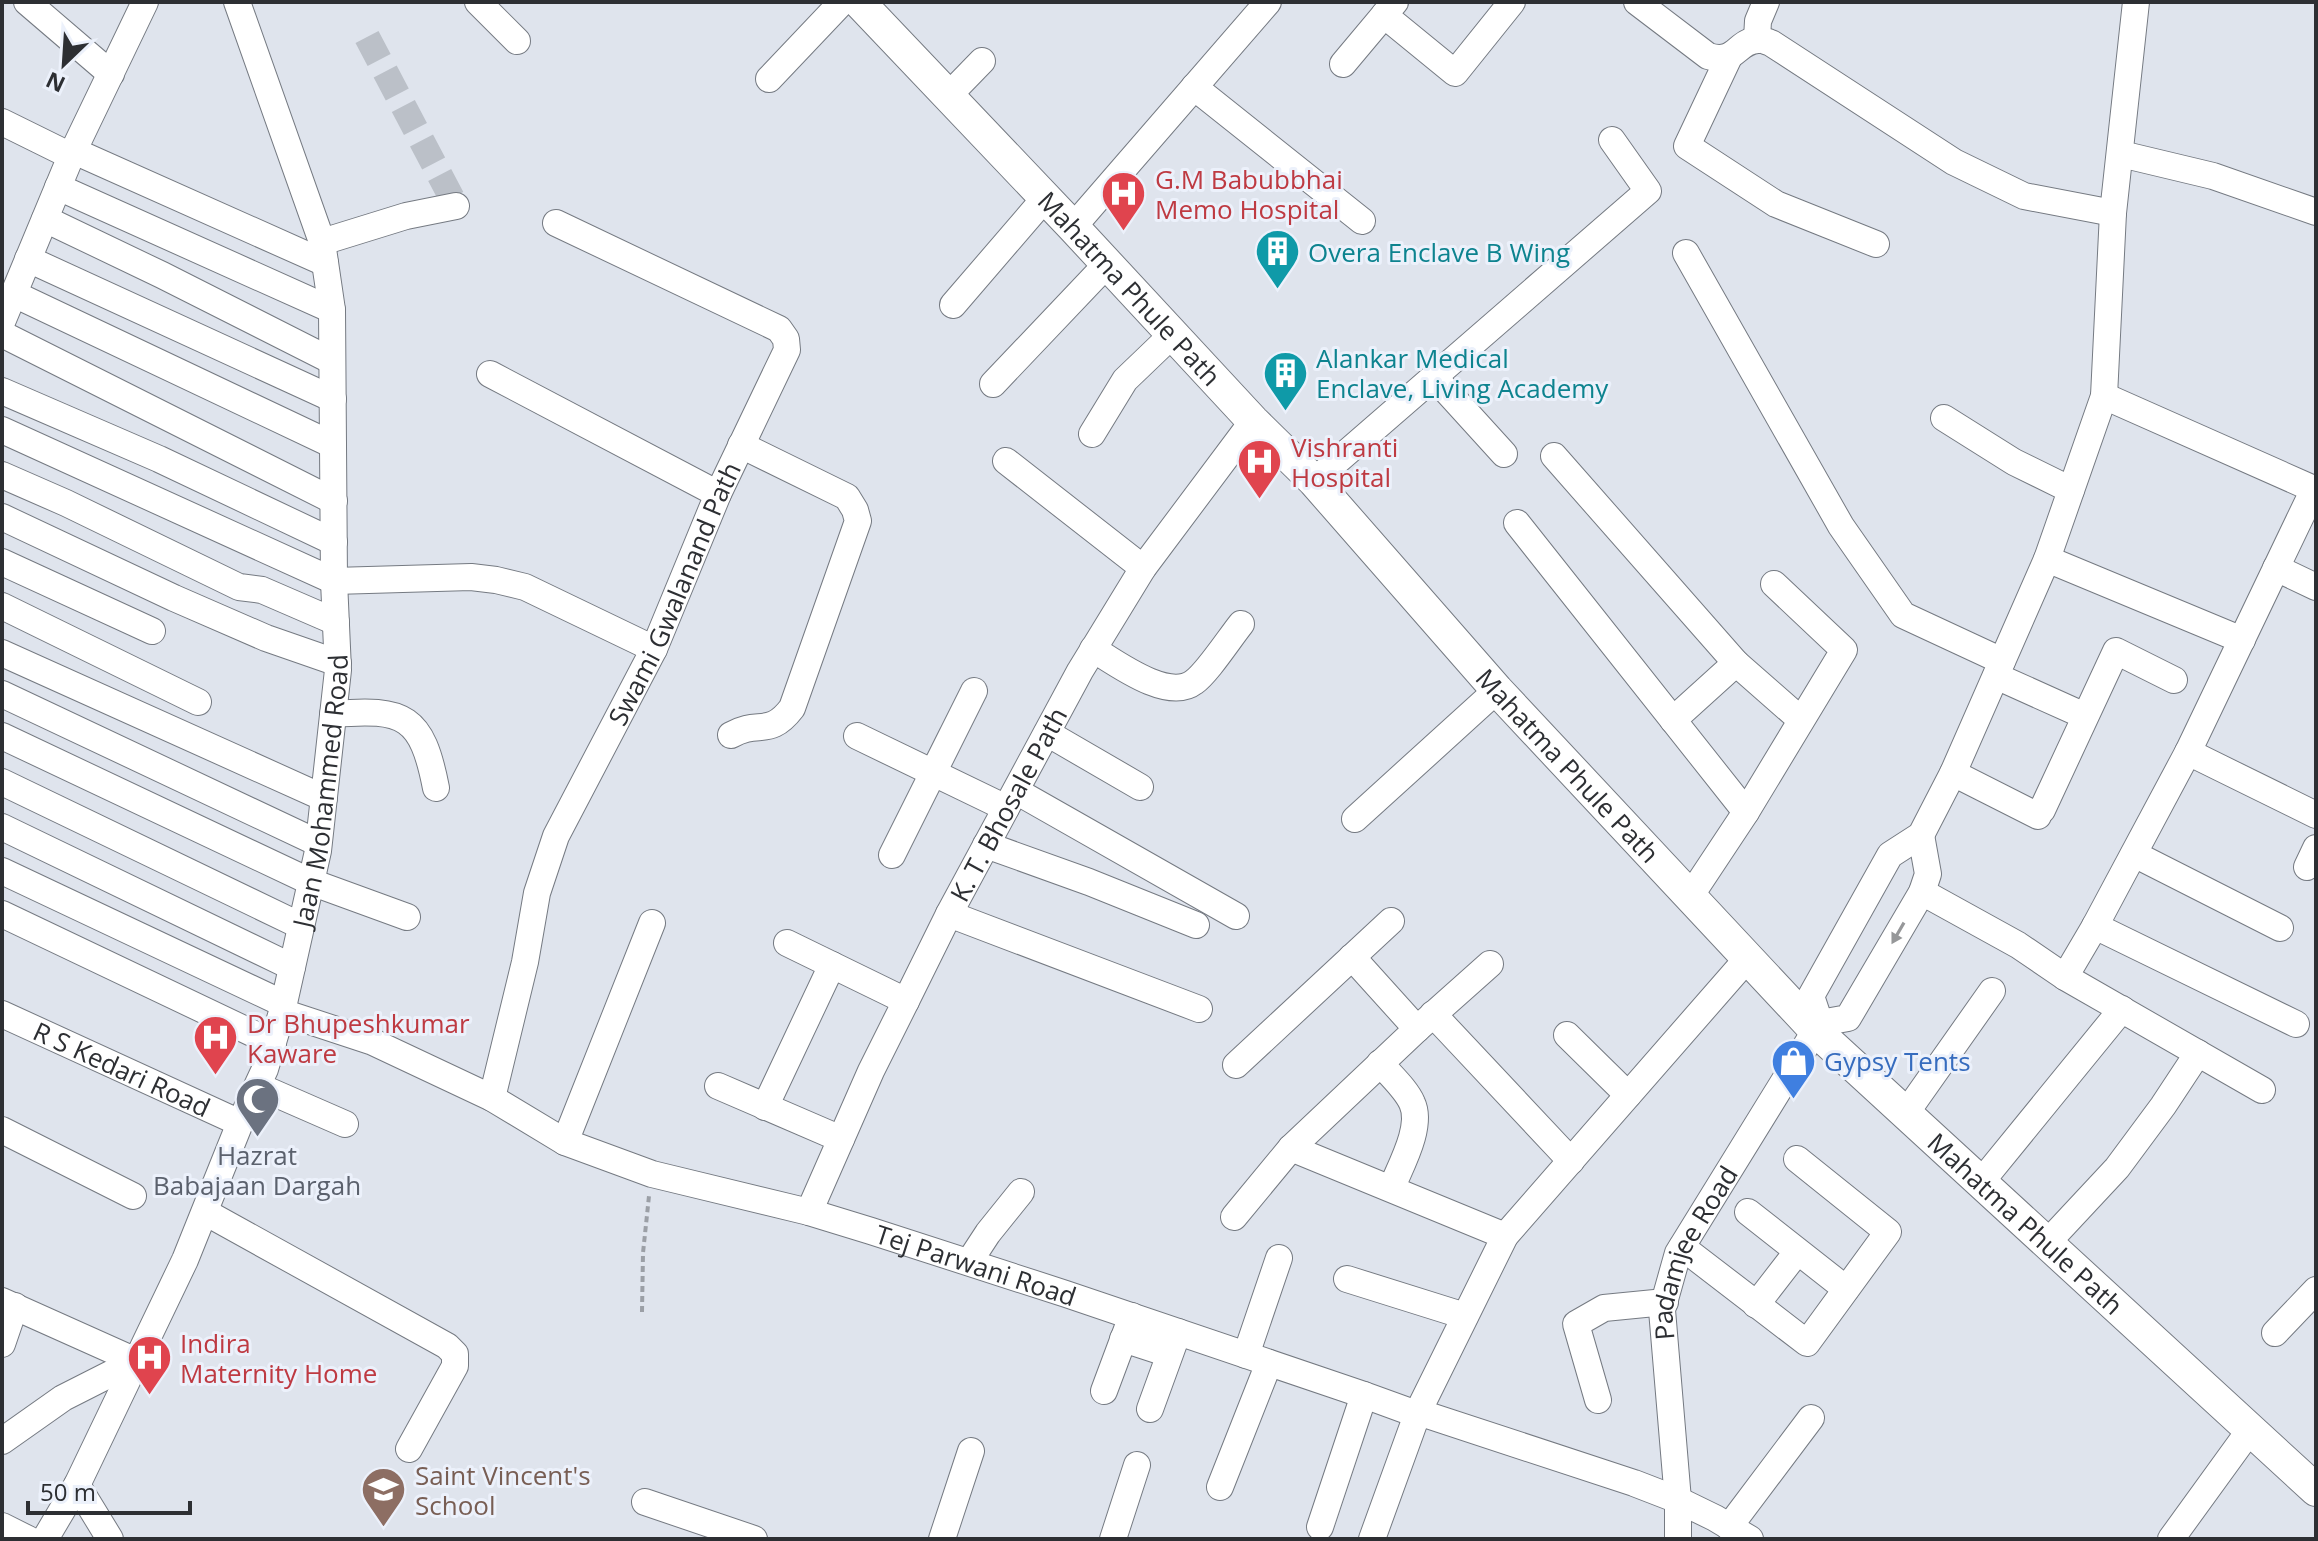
<svg xmlns="http://www.w3.org/2000/svg" width="2318" height="1541" viewBox="0 0 2318 1541" font-family="'Open Sans',sans-serif">
  <rect width="100%" height="100%" fill="#dfe4ed"/>
  <g fill="none" stroke-linecap="round" stroke-linejoin="round">
    <!-- minor-tunnel -->
    <path stroke="#bbc0c8" stroke-width="26" stroke-dasharray="26 13" stroke-linecap="butt" d="M367 37 456 206"/>
    <defs>
      <g id="minor">
        <path d="M27 2 111 74"/>
        <path d="M478 2 517 41"/>
        <path d="M1637 2 1708 56C1736 65 1736 41 1758 40 1762 39 1767 42 1771 43L1954 162 2024 196 2113 213"/>
        <path d="M1384 15 1455 73 1512 2"/>
        <path d="M1757 39 1758 21 1766 2"/>
        <path d="M1729 57 1687 146 1776 204 1876 244"/>
        <path d="M1343 64 1395 2"/>
        <path d="M769 79 842 2"/>
        <path d="M1194 87 1362 221"/>
        <path d="M948 96 982 61"/>
        <path d="M2 122 71 156"/>
        <path d="M74 151 325 263"/>
        <path d="M2121 154 2213 176 2316 212"/>
        <path d="M58 187 332 310"/>
        <path d="M45 219 162 275 332 361"/>
        <path d="M1073 227 1268 2"/>
        <path d="M322 242 406 216 456 206"/>
        <path d="M1686 253 1841 526 1903 615 2002 661"/>
        <path d="M28 259 333 399"/>
        <path d="M14 294 333 445"/>
        <path d="M953 305 1045 198"/>
        <path d="M2 322 71 156 145 2"/>
        <path d="M2 334 334 501"/>
        <path d="M490 374 718 494"/>
        <path d="M1434 377 1504 454"/>
        <path d="M993 384 1107 264"/>
        <path d="M2 391 159 459 334 542"/>
        <path d="M2104 396 2316 490"/>
        <path d="M1944 418 2014 462 2071 490"/>
        <path d="M2 430 334 581 471 577 496 580 525 587 654 649"/>
        <path d="M1092 434 1125 380 1173 334"/>
        <path d="M1554 456 1736 663 1801 720"/>
        <path d="M1006 461 1143 568"/>
        <path d="M2 475 66 503 239 587 262 590 336 622"/>
        <path d="M1314 481 1648 191 1612 140"/>
        <path d="M2 517 174 598 266 638 338 663"/>
        <path d="M1517 523 1746 812"/>
        <path d="M2047 559 2242 640"/>
        <path d="M2 562 152 631"/>
        <path d="M2276 568 2316 587"/>
        <path d="M2 606 198 702"/>
        <path d="M1093 649C1116 663 1168 702 1194 682 1207 673 1229 639 1241 624"/>
        <path d="M2 653 324 798"/>
        <path d="M1996 676 2085 716"/>
        <path d="M2 694 318 843"/>
        <path d="M333 714C405 708 422 716 436 788"/>
        <path d="M1673 720 1736 663"/>
        <path d="M1047 733 1140 787"/>
        <path d="M731 735C759 719 769 738 792 708L858 521 855 510 847 497 741 445"/>
        <path d="M2 736 311 882 407 917"/>
        <path d="M857 736 1006 808"/>
        <path d="M2188 752 2316 815"/>
        <path d="M1953 773 2038 816"/>
        <path d="M2 782 301 926"/>
        <path d="M1016 791 1236 916"/>
        <path d="M2042 810 2116 651 2174 680"/>
        <path d="M1355 819 1497 690"/>
        <path d="M2 827 292 967"/>
        <path d="M986 845 1089 882 1196 925"/>
        <path d="M2134 854 2280 928"/>
        <path d="M892 855 974 691"/>
        <path d="M2307 867 2316 848"/>
        <path d="M2 871 284 1004"/>
        <path d="M1922 892 2018 945 2065 977 2262 1090"/>
        <path d="M1689 898 1746 812 1844 650 1774 584"/>
        <path d="M2 914 273 1043"/>
        <path d="M949 914 1199 1009"/>
        <path d="M2095 926 2296 1024"/>
        <path d="M787 943 906 1001"/>
        <path d="M1352 957 1417 1029"/>
        <path d="M2065 977 2095 926 2188 752 2314 489"/>
        <path id="s1" d="M282 1012 373 1042 492 1098 565 1142 652 1174 809 1212 871 1231 1066 1294 1364 1395 1408 1411 1418 1412 1634 1483 1678 1500 1715 1518 1750 1539"/>
        <path id="s2" d="M2 1014 240 1123"/>
        <path d="M1433 1014 1571 1161"/>
        <path d="M1820 1023 1811 996 1890 855 1921 835 1953 773 2047 559 2104 396 2113 213 2136 2"/>
        <path d="M1820 1023 1848 1018 1922 892 1928 874 1921 835"/>
        <path d="M1567 1035 1628 1095"/>
        <path d="M1380 1063C1390 1075 1406 1089 1412 1103 1423 1126 1401 1165 1392 1187"/>
        <path d="M1236 1065 1391 921"/>
        <path d="M258 1086 345 1124"/>
        <path d="M718 1086 841 1139"/>
        <path id="s3" d="M492 1098 525 962 537 893 556 836 654 649 718 494 787 350 786 339 779 329 556 223"/>
        <path d="M765 1107 832 965"/>
        <path d="M1906 1113 1992 991"/>
        <path d="M2 1130 133 1196"/>
        <path d="M565 1142 652 923"/>
        <path d="M1291 1148 1505 1236"/>
        <path d="M1981 1182 2122 1009"/>
        <path d="M205 1212 447 1346 455 1354V1366L409 1449"/>
        <path id="s4" d="M809 1212 871 1071 906 1001 949 914 1080 671 1143 568 1253 421"/>
        <path d="M1748 1212 1846 1289"/>
        <path d="M1234 1217 1291 1148 1417 1029 1490 964"/>
        <path d="M2047 1243 2117 1168 2163 1106 2198 1053"/>
        <path d="M1682 1247 1807 1343 1888 1232 1797 1159"/>
        <path d="M969 1262 988 1233 1021 1192"/>
        <path d="M1347 1279 1465 1316"/>
        <path d="M2 1301 136 1361"/>
        <path d="M1756 1305 1797 1252"/>
        <path d="M2275 1333 2316 1290"/>
        <path d="M1123 1339 1169 1354"/>
        <path d="M2 1344 15 1306"/>
        <path d="M1246 1355 1279 1258"/>
        <path d="M1104 1391 1132 1316"/>
        <path d="M1598 1400 1576 1324 1604 1308 1665 1302"/>
        <path d="M1150 1409 1178 1332"/>
        <path d="M2 1441 63 1398 136 1361"/>
        <path d="M77 1485 110 1539"/>
        <path d="M1220 1487 1269 1363"/>
        <path d="M645 1502 754 1539"/>
        <path d="M2 1526 28 1539"/>
        <path d="M1320 1527 1364 1395"/>
        <path d="M1729 1527 1811 1418"/>
        <path id="s5" d="M45 1539 77 1485 185 1260 240 1123 265 1069 282 1012 318 851 338 670 334 581 332 310 322 242 237 2"/>
        <path d="M942 1539 971 1451"/>
        <path d="M1113 1539 1137 1465"/>
        <path d="M1372 1539 1418 1412 1505 1236 1747 959"/>
        <path id="s6" d="M1678 1539V1500L1662 1310 1678 1253 1820 1023"/>
        <path d="M2171 1539 2250 1430"/>
      </g>
      <g id="major">
        <path id="s7" d="M859 2 1073 227 1253 421 1314 481 1497 690 1816 1031 2316 1490"/>
      </g>
    </defs>
    <!-- minor casing -->
    <use href="#minor" stroke="#757a82" stroke-width="28"/>
    <!-- major casing -->
    <use href="#major" stroke="#757a82" stroke-width="34"/>
    <!-- path -->
    <path stroke="#9b9fa6" stroke-width="4" stroke-dasharray="6 4" stroke-linecap="butt" d="M642 1312 643 1253 649 1196"/>
    <!-- minor -->
    <use href="#minor" stroke="#fff" stroke-width="26"/>
    <!-- major -->
    <use href="#major" stroke="#fff" stroke-width="32"/>
  </g>
  <!-- one-way arrows -->
  <defs><path id="oneway-solid" d="M-6-.8H1V-3.2L6.5 0L1 3.2V.8H-6Z" transform="scale(2)"/></defs>
  <use fill="#969799" href="#oneway-solid" transform="translate(1898 933) rotate(120)"/>
  <!-- icons -->
  <defs>
    <symbol id="hospital-pin" viewBox="-11 -11 22 30"><path d="M0 17L-7.5 6A9.5 9.5 0 1 1 7.5 6Z" fill="#e0444e" stroke="#ecf1fb"/><path d="M-5-5h3v3.5h4V-5h3V5h-3V1.5h-4V5h-3Z" fill="#fff"/></symbol>
    <symbol id="building-pin" viewBox="-11 -11 22 30"><path d="M0 17L-7.5 6A9.5 9.5 0 1 1 7.5 6Z" fill="#0f9aa8" stroke="#ecf1fb"/><path d="M-4-6H4V6H1V3H-1V6H-4ZM-2.5-4.3h1.7v1.8h-1.7ZM.8-4.3h1.7v1.8H.8ZM-2.5-1h1.7V.8h-1.7ZM.8-1h1.7V.8H.8Z" fill="#fff"/></symbol>
    <symbol id="shop-pin" viewBox="-11 -11 22 30"><path d="M0 17L-7.5 6A9.5 9.5 0 1 1 7.5 6Z" fill="#3f7fe0" stroke="#ecf1fb"/><path d="M-5-2.5h2.3a2.7 3.5 0 0 1 5.4 0H5L5.5 6h-11ZM-1.5-2.5h3a1.5 2.3 0 0 0-3 0Z" fill="#fff"/></symbol>
    <symbol id="mosque-pin" viewBox="-11 -11 22 30"><path d="M0 17L-7.5 6A9.5 9.5 0 1 1 7.5 6Z" fill="#6b7280" stroke="#ecf1fb"/><path d="M3.5-4.9A6 6 0 1 0 3.5 4.9A5 5 0 1 1 3.5-4.9Z" fill="#fff"/></symbol>
    <symbol id="school-pin" viewBox="-11 -11 22 30"><path d="M0 17L-7.5 6A9.5 9.5 0 1 1 7.5 6Z" fill="#8d6e63" stroke="#ecf1fb"/><path d="M0-5L7-2L0 1L-7-2ZM-4 1L0 2.5L4 1V4Q0 6-4 4Z" fill="#fff"/></symbol>
  </defs>
  <g fill-rule="evenodd">
    <use href="#hospital-pin" x="1098" y="168" width="51" height="69"/>
    <use href="#building-pin" x="1252" y="226" width="51" height="69"/>
    <use href="#building-pin" x="1260" y="348" width="51" height="69"/>
    <use href="#hospital-pin" x="1234" y="436" width="51" height="69"/>
    <use href="#hospital-pin" x="190" y="1012" width="51" height="69"/>
    <use href="#shop-pin" x="1768" y="1036" width="51" height="69"/>
    <use href="#mosque-pin" x="232" y="1074" width="51" height="69"/>
    <use href="#hospital-pin" x="124" y="1332" width="51" height="69"/>
    <use href="#school-pin" x="358" y="1464" width="51" height="69"/>
  </g>
  <g text-anchor="middle" dominant-baseline="central" stroke-width="6" stroke-linejoin="round" paint-order="stroke">
    <!-- health labels -->
    <g font-size="26" fill="#be3a42" stroke="#ecf1fb" text-anchor="start">
      <text x="1155" y="179">G.M Babubbhai<tspan x="1155" dy="30">Memo Hospital</tspan></text>
      <text x="1291" y="447">Vishranti<tspan x="1291" dy="30">Hospital</tspan></text>
      <text x="247" y="1023">Dr Bhupeshkumar<tspan x="247" dy="30">Kaware</tspan></text>
      <text x="180" y="1343">Indira<tspan x="180" dy="30">Maternity Home</tspan></text>
    </g>
    <!-- culture labels -->
    <g font-size="26" fill="#0d838f" stroke="#ecf1fb" text-anchor="start">
      <text x="1308" y="252">Overa Enclave B Wing</text>
      <text x="1316" y="358">Alankar Medical<tspan x="1316" dy="30">Enclave, Living Academy</tspan></text>
    </g>
    <!-- street labels -->
    <g font-size="26" fill="#2d2f33" stroke="#ecf1fb">
      <text stroke="none"><textPath href="#s7" startOffset="394">Mahatma Phule Path</textPath></text>
      <text stroke="none"><textPath href="#s3" startOffset="540">Swami Gwalanand Path</textPath></text>
      <text stroke="none"><textPath href="#s7" startOffset="1042">Mahatma Phule Path</textPath></text>
      <text stroke="none"><textPath href="#s5" startOffset="804">Jaan Mohammed Road</textPath></text>
      <text stroke="none"><textPath href="#s4" startOffset="454">K. T. Bhosale Path</textPath></text>
      <text stroke="none"><textPath href="#s2" startOffset="132">R S Kedari Road</textPath></text>
      <text stroke="none"><textPath href="#s7" startOffset="1690">Mahatma Phule Path</textPath></text>
      <text stroke="none"><textPath href="#s6" startOffset="294">Padamjee Road</textPath></text>
      <text stroke="none"><textPath href="#s1" startOffset="742">Tej Parwani Road</textPath></text>
    </g>
    <!-- shop labels -->
    <g font-size="26" fill="#366cbe" stroke="#ecf1fb" text-anchor="start">
      <text x="1824" y="1061">Gypsy Tents</text>
    </g>
    <!-- worship labels -->
    <g font-size="26" fill="#5b616d" stroke="#ecf1fb">
      <text x="257" y="1155">Hazrat<tspan x="257" dy="30">Babajaan Dargah</tspan></text>
    </g>
    <!-- education labels -->
    <g font-size="26" fill="#785e54" stroke="#ecf1fb" text-anchor="start">
      <text x="415" y="1475">Saint Vincent's<tspan x="415" dy="30">School</tspan></text>
    </g>
  </g>
  <!-- border -->
  <rect width="2318" height="1541" fill="none" stroke="#2d2f33" stroke-width="8"/>
  <!-- north arrow -->
  <g transform="translate(64 64) rotate(205)" stroke="#ecf1fb" stroke-width="6" paint-order="stroke">
  <path d="M0-6L14 30L0 20L-14 30Z" fill="#2d2f33"/>
  <text y="-12" font-size="22" font-weight="bold" text-anchor="middle" fill="#2d2f33">N</text>
  </g>
  <!-- scale -->
  <path d="M28 1501v12h162v-12" fill="none" stroke="#2d2f33" stroke-width="4"/>
  <text x="40" y="1501" font-size="24" fill="#2d2f33" stroke="#ecf1fb" stroke-width="6" paint-order="stroke">50 m</text>
</svg>
